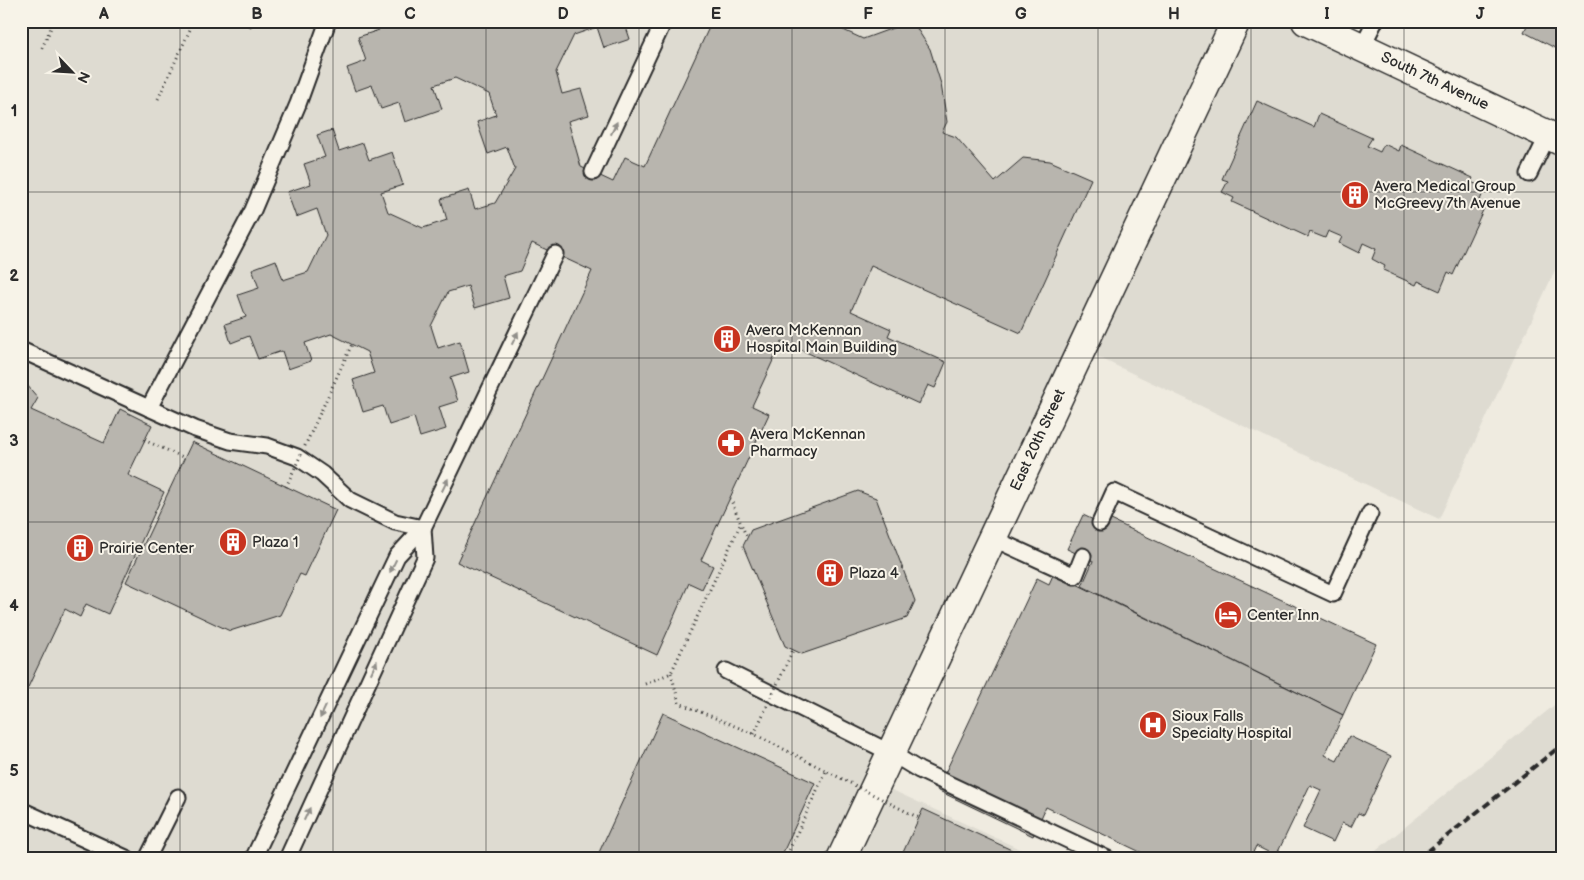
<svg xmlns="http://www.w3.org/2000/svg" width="1584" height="880" viewBox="0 0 1584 880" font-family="'Balsamiq Sans',sans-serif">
  <rect width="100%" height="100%" fill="#efebe0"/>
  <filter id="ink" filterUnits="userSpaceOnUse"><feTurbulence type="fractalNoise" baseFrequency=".02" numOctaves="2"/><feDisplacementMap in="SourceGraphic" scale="10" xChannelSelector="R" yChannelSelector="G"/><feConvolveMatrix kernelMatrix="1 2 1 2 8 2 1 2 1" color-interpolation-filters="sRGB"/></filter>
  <g filter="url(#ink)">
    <!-- built -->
    <g fill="#dedbd1">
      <path d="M21 21H1306L1563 142V253L1439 519 1081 349 877 783 1041 859H21Z"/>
      <path d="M1563 698V859H1366Z"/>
    </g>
    <!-- building -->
    <g fill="#b8b5ae" stroke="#2b2b2b">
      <path d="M240 21H254L251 27Z"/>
      <path d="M376 21H624L630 39 604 48 597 27 574 35 556 72 562 94 581 89 589 115 568 121 581 167 613 182 625 157 645 166 712 21H842L839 28 863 39 912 21 930 49 941 84 947 122 942 132 956 137 995 182 1023 158 1050 161 1091 179 1021 333 871 266 851 311 891 329 888 336 946 362 935 388 928 385 919 404 782 341 752 406 769 414 701 560 713 566 702 589 689 583 657 655 457 562 592 271 532 243 520 271 503 276 509 298 475 308 468 286 448 292 431 326 438 348 460 341 469 372 450 378 458 401 439 407 446 429 420 437 414 417 389 425 383 406 363 412 353 380 374 373 367 352 331 334 305 343 311 361 288 369 282 351 258 359 249 336 231 343 225 324 246 317 238 295 259 288 252 269 276 260 283 280 308 272 326 235 317 209 296 217 287 192 311 184 304 164 325 157 317 135 332 130 339 151 363 143 369 160 392 152 403 185 381 192 388 212 423 228 447 220 441 199 469 190 475 209 495 203 515 169 507 147 488 154 477 122 496 115 489 94 455 78 434 85 442 109 405 122 399 103 381 109 372 85 355 91 347 68 366 61 358 37 379 30Z"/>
      <path d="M1529 21H1563V31L1555 48 1524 32Z"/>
      <path d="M1257 101 1314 127 1319 114 1372 138 1367 146 1380 152 1384 144 1399 151 1401 145 1473 178 1471 182 1485 188 1478 205 1484 208 1453 275 1448 272 1440 291 1418 281 1416 285 1383 270 1385 266 1372 259 1376 249 1363 243 1359 253 1339 243 1342 237 1328 231 1325 238 1310 232 1308 237 1232 202 1234 198 1222 192 1228 181 1222 179Z"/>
      <path d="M21 378 38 398 31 410 104 443 120 409 152 425 128 475 164 492 108 614 86 604 80 617 65 609 21 702Z"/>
      <path d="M192 442 336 510 305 576 300 574 280 615 230 631 126 582Z"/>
      <path d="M858 491 876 498 915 601 907 618 802 654 785 646 743 546 751 530Z"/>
      <path d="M1083 515 1106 526 1109 519 1376 644 1343 715 1082 586 1093 561 1067 549Z"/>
      <path d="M1054 573 1343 715 1325 755 1337 761 1349 736 1391 756 1363 815 1358 813 1351 827 1342 823 1333 842 1303 828 1321 790 1310 785 1276 856 1256 846 1250 859H1155L1046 807 1033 836 937 790 1037 578 1049 584Z"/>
      <path d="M663 713 815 783 780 859H596Z"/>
      <path d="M923 809 1031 859H900Z"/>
    </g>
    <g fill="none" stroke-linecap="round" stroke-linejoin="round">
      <defs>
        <g id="lane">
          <path d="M1362 47 1375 21"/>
          <path d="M593 172 664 21"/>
          <path d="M1529 174 1548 135"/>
          <path d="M21 350 195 429 230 441 267 446 297 457 322 474 350 500 395 522 423 528"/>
          <path d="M149 408 253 210 298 104 328 21"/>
          <path d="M1100 523 1114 492 1333 594 1370 513"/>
          <path d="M992 538 1075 576 1083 556"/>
          <path d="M726 671 891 753 919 770 1108 859"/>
          <path d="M21 810 128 859"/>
          <path d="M147 859 178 797"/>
          <path d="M253 859 397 556 423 528 555 254"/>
          <path d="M287 859 425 558 423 528"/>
        </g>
        <g id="secondary">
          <path d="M1306 21 1563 142"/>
          <path d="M841 859 1236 21"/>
        </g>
      </defs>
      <!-- lane casing -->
      <use href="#lane" stroke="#2b2b2b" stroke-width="19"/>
      <!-- secondary casing -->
      <use href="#secondary" stroke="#2b2b2b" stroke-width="31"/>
      <!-- path -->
      <g stroke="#2b2b2b" stroke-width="3" stroke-dasharray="1 4" stroke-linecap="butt">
        <path d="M42 48 54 21"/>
        <path d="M158 99 194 21"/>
        <path d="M144 440 185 458"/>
        <path d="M730 498 747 538"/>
        <path d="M645 684 671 673 741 523"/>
        <path d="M785 859 826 771"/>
      </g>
      <!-- lane -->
      <use href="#lane" stroke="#f7f3e8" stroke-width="15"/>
      <!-- secondary -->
      <use href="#secondary" stroke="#f7f3e8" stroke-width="28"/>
      <!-- rail -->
      <path stroke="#2b2b2b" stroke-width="4" stroke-dasharray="8 4" stroke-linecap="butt" d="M1418 859 1563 744"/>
      <!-- path-bridge -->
      <g stroke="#2b2b2b" stroke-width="3" stroke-dasharray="1 4" stroke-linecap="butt">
        <path d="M286 487 352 344"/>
        <path d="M671 673 679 703 754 734 919 818"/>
        <path d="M754 734 793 650"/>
      </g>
    </g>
    <!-- one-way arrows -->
    <defs><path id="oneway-solid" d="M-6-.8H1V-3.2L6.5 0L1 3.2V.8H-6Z" transform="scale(1.25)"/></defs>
    <g fill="#918f8a">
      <use href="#oneway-solid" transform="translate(614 128) rotate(-65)"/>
      <use href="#oneway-solid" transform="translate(515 338) rotate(-64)"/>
      <use href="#oneway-solid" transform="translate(445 485) rotate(-64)"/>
      <use href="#oneway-solid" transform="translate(393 566) rotate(116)"/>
      <use href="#oneway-solid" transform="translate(374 667) rotate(-65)"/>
      <use href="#oneway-solid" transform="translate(323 712) rotate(115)"/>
      <use href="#oneway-solid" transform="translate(307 814) rotate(-65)"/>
    </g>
  </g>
  <!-- grid -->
  <path fill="none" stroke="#2b2b2b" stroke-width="1" stroke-opacity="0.55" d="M180 21V859M333 21V859M486 21V859M639 21V859M792 21V859M945 21V859M1098 21V859M1251 21V859M1404 21V859M21 192H1563M21 358H1563M21 522H1563M21 688H1563"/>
  <!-- icons -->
  <defs>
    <symbol id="building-disc" viewBox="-11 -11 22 22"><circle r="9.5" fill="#c8321e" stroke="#f7f3e8"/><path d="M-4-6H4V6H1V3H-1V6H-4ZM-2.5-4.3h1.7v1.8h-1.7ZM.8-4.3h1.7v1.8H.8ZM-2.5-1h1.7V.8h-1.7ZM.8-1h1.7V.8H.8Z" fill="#fff"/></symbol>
    <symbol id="pharmacy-disc" viewBox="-11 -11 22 22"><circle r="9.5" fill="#c8321e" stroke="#f7f3e8"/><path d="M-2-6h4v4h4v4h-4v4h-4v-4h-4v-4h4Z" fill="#fff"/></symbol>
    <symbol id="hotel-disc" viewBox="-11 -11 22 22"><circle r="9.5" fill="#c8321e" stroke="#f7f3e8"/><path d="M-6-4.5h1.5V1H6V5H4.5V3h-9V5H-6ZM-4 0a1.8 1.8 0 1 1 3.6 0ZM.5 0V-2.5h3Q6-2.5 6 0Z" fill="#fff"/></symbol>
    <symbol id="hospital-disc" viewBox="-11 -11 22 22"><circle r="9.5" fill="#c8321e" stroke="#f7f3e8"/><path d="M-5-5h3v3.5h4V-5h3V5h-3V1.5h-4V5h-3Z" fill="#fff"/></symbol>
  </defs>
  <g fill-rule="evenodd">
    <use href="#building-disc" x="1339" y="179" width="32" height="32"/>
    <use href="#building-disc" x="711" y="323" width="32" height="32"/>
    <use href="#pharmacy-disc" x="715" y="427" width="32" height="32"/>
    <use href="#building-disc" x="217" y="526" width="32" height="32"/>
    <use href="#building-disc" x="64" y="532" width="32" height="32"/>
    <use href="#building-disc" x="814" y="557" width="32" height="32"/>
    <use href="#hotel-disc" x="1212" y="599" width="32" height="32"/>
    <use href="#hospital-disc" x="1137" y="709" width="32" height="32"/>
  </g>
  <g text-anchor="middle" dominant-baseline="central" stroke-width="4" stroke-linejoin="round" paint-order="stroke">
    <!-- street labels -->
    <g font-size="15" fill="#2b2b2b" stroke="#f7f3e8">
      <text transform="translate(1435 81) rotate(25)">South 7th Avenue</text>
      <text transform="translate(1038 440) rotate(-65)">East 20th Street</text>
    </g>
    <!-- poi labels -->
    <g font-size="15" fill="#2b2b2b" stroke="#f7f3e8" text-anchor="start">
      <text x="1374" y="186">Avera Medical Group<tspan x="1374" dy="17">McGreevy 7th Avenue</tspan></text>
      <text x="746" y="330">Avera McKennan<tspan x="746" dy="17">Hospital Main Building</tspan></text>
      <text x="750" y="434">Avera McKennan<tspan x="750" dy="17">Pharmacy</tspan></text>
      <text x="252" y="542">Plaza 1</text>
      <text x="99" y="548">Prairie Center</text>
      <text x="849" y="573">Plaza 4</text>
      <text x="1247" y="615">Center Inn</text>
      <text x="1172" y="716">Sioux Falls<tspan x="1172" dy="17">Specialty Hospital</tspan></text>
    </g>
  </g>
  <!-- margin -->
  <rect width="1584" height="880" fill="none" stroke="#f7f3e8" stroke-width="55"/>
  <!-- north arrow -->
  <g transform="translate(72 72) rotate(115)" stroke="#f7f3e8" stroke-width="4" paint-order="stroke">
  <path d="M0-4L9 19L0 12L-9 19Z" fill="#2b2b2b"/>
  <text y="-8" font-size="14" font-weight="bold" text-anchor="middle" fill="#2b2b2b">N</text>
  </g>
  <rect x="28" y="28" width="1528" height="824" fill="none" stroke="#2b2b2b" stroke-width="2"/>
  <g font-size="16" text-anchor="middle" font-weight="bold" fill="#2b2b2b">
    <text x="104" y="19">A</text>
    <text x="257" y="19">B</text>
    <text x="410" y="19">C</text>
    <text x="563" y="19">D</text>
    <text x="716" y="19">E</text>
    <text x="868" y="19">F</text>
    <text x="1021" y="19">G</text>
    <text x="1174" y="19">H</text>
    <text x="1327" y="19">I</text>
    <text x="1480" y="19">J</text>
    <text x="14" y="116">1</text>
    <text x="14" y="281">2</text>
    <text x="14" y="446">3</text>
    <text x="14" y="611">4</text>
    <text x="14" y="776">5</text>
  </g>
</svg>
